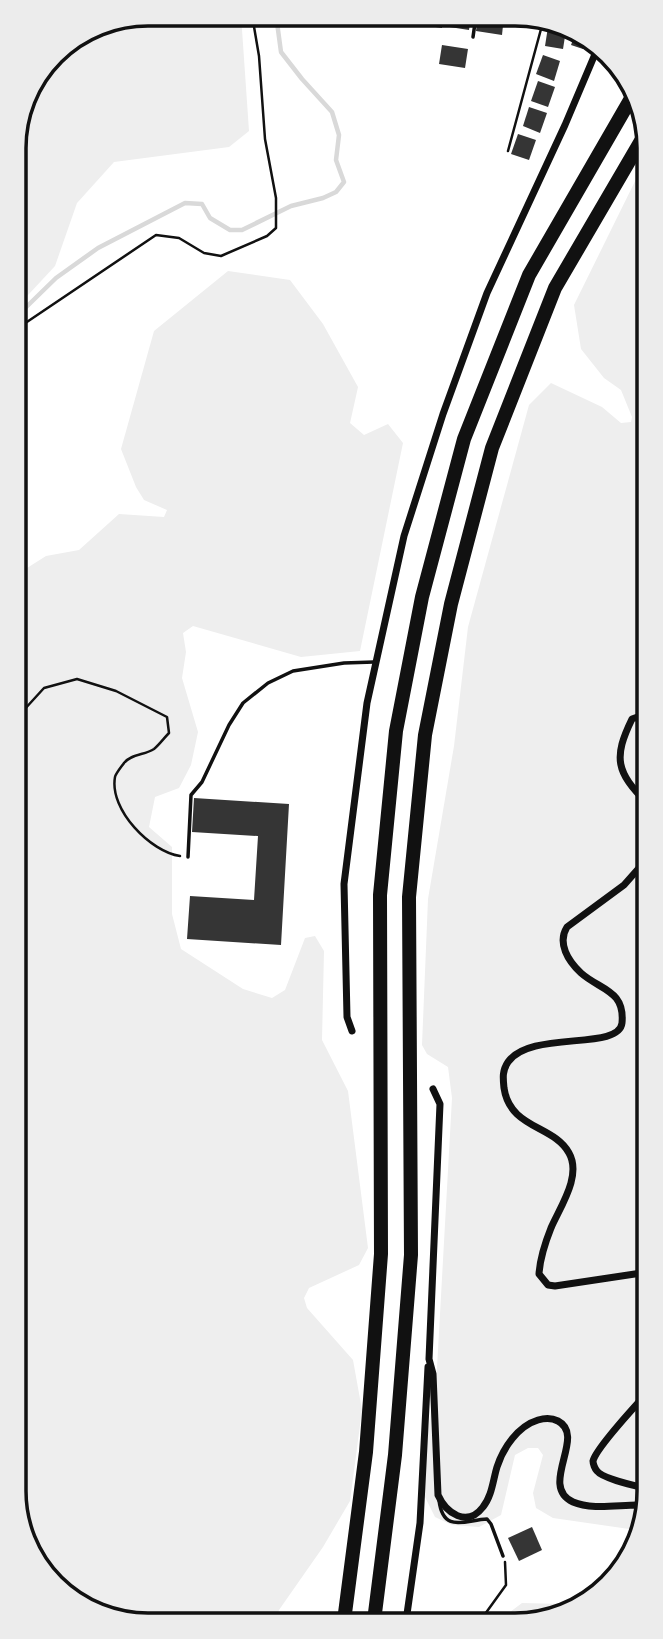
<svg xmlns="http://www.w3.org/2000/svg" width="663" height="1639" viewBox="0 0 663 1639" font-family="'PT Serif',serif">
  <rect width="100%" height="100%" fill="#fff"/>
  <!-- green -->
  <g fill="#eee">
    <path d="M148 14 241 15 249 131 229 147 114 162 77 203 55 266 15 309 14 139 28 89 59 48Z"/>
    <path d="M645 161 649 1499 636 1530 553 1518 536 1508 533 1493 543 1455 538 1448H528L515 1455 501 1515 479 1527 452 1525 435 1517 423 1493 425 1452 437 1368 452 1098 448 1067 427 1054 422 1045 428 899 454 746 468 627 529 405 551 383 602 407 621 423 631 422 632 417 621 390 604 378 581 349 574 305Z"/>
    <path d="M228 271 290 280 323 324 358 387 350 423 364 435 388 424 403 443 360 651 301 657 193 626 183 633 186 652 182 678 198 732 191 765 179 788 155 797 149 827 172 847V914L181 949 243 989 272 998 285 990 305 938 315 936 324 951 322 1040 348 1091 368 1248 359 1265 309 1288 304 1298 307 1308 353 1360 362 1410 350 1501 323 1547 279 1610 275 1622H123L59 1591 18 1525 16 575 46 556 79 550 119 514 164 517 167 510 144 500 136 487 121 449 154 331Z"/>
    <path d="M619 1565H622L616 1579 549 1621H498L522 1603 563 1604Z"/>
  </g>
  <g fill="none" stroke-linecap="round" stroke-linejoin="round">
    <!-- stream -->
    <path stroke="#d9d9d9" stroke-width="4.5" d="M15 318 56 278 98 248 185 203 202 204 210 218 230 230H242L291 206 323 198 336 192 344 182 336 160 339 135 332 112 302 79 281 52 276 15"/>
  </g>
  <!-- building -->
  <g fill="#353535">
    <path d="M390 16H443L442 28 389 20Z"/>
    <path d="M445 16H471L469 30 443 26Z"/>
    <path d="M478 16H504L502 35 476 31Z"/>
    <path d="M548 27 566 30 563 49 545 46Z"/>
    <path d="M574 37 586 40 583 49 571 45Z"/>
    <path d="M442 45 468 49 465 68 439 64Z"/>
    <path d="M543 55 560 61 554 81 536 74Z"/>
    <path d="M538 81 555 87 548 107 531 101Z"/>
    <path d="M529 107 547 113 540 133 523 126Z"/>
    <path d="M518 134 536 140 529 160 511 154Z"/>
    <path d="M194 798 289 804 281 945 187 939 190 896 254 900 258 836 192 832Z"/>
    <path d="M532 1527 542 1550 519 1561 508 1538Z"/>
  </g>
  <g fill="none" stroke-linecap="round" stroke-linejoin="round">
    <!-- path -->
    <g stroke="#111" stroke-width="2.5">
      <path d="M508 151 544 18"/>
      <path d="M15 330 156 235 179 238 204 253 221 256 267 236 276 228V198L265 139 259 56 252 15"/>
      <path d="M16 747 23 711 44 688 77 679 116 691 167 717 169 733C164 738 159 745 154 749 145 755 131 754 124 763 122 766 116 773 115 777 109 810 151 852 180 856"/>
      <path d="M480 1621 506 1585 505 1562"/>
    </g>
    <!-- service -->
    <g stroke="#111" stroke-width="3.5">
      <path d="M473 37 476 16"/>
      <path d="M188 857 191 795 202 782 229 725 243 703 268 683 293 671 344 663 374 662"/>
      <path d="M439 1500C443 1534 465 1520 487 1519L491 1524 503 1556"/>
    </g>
    <!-- minor -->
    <g stroke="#111" stroke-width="7">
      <path d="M646 714 632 719C613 758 616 772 647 803"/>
      <path d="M647 859 624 885 567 927C557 943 568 961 581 973 600 990 625 990 622 1023 619 1051 530 1030 508 1062 502 1071 503 1078 504 1088 510 1129 554 1125 569 1153 582 1176 560 1207 551 1228 545 1243 540 1258 539 1274L548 1285 555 1286 648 1272"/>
      <path d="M352 1031 347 1017 344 884 367 703 404 536 443 414 487 293 565 125 598 47"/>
      <path d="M433 1089 440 1104 429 1359 433 1374 438 1495C446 1513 467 1528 483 1507 492 1496 493 1480 497 1467 503 1448 518 1426 538 1420 545 1418 552 1418 558 1421 587 1436 538 1486 573 1502 591 1510 618 1505 637 1505L645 1508"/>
      <path d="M648 1392C638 1403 596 1448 593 1461 593 1464 595 1469 597 1471 603 1479 637 1486 649 1489"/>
      <path d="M406 1621 420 1523 428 1367"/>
    </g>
    <!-- motorway -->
    <g stroke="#111" stroke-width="14">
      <path d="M344 1621 366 1452 381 1254 380 895 396 731 422 597 464 439 529 275 633 95"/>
      <path d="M374 1621 395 1455 411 1255 409 897 425 735 451 604 492 448 555 288 645 134"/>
    </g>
  </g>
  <!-- crop -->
  <path d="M0 0H663V1639H0ZM148 26H515A122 122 0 0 1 637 148V1491A122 122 0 0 1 515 1613H148A122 122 0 0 1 26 1491V148A122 122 0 0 1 148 26Z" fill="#ececec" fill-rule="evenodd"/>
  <path fill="none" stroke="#111" stroke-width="3.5" d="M148 26H515A122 122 0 0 1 637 148V1491A122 122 0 0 1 515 1613H148A122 122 0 0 1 26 1491V148A122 122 0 0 1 148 26Z"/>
</svg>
